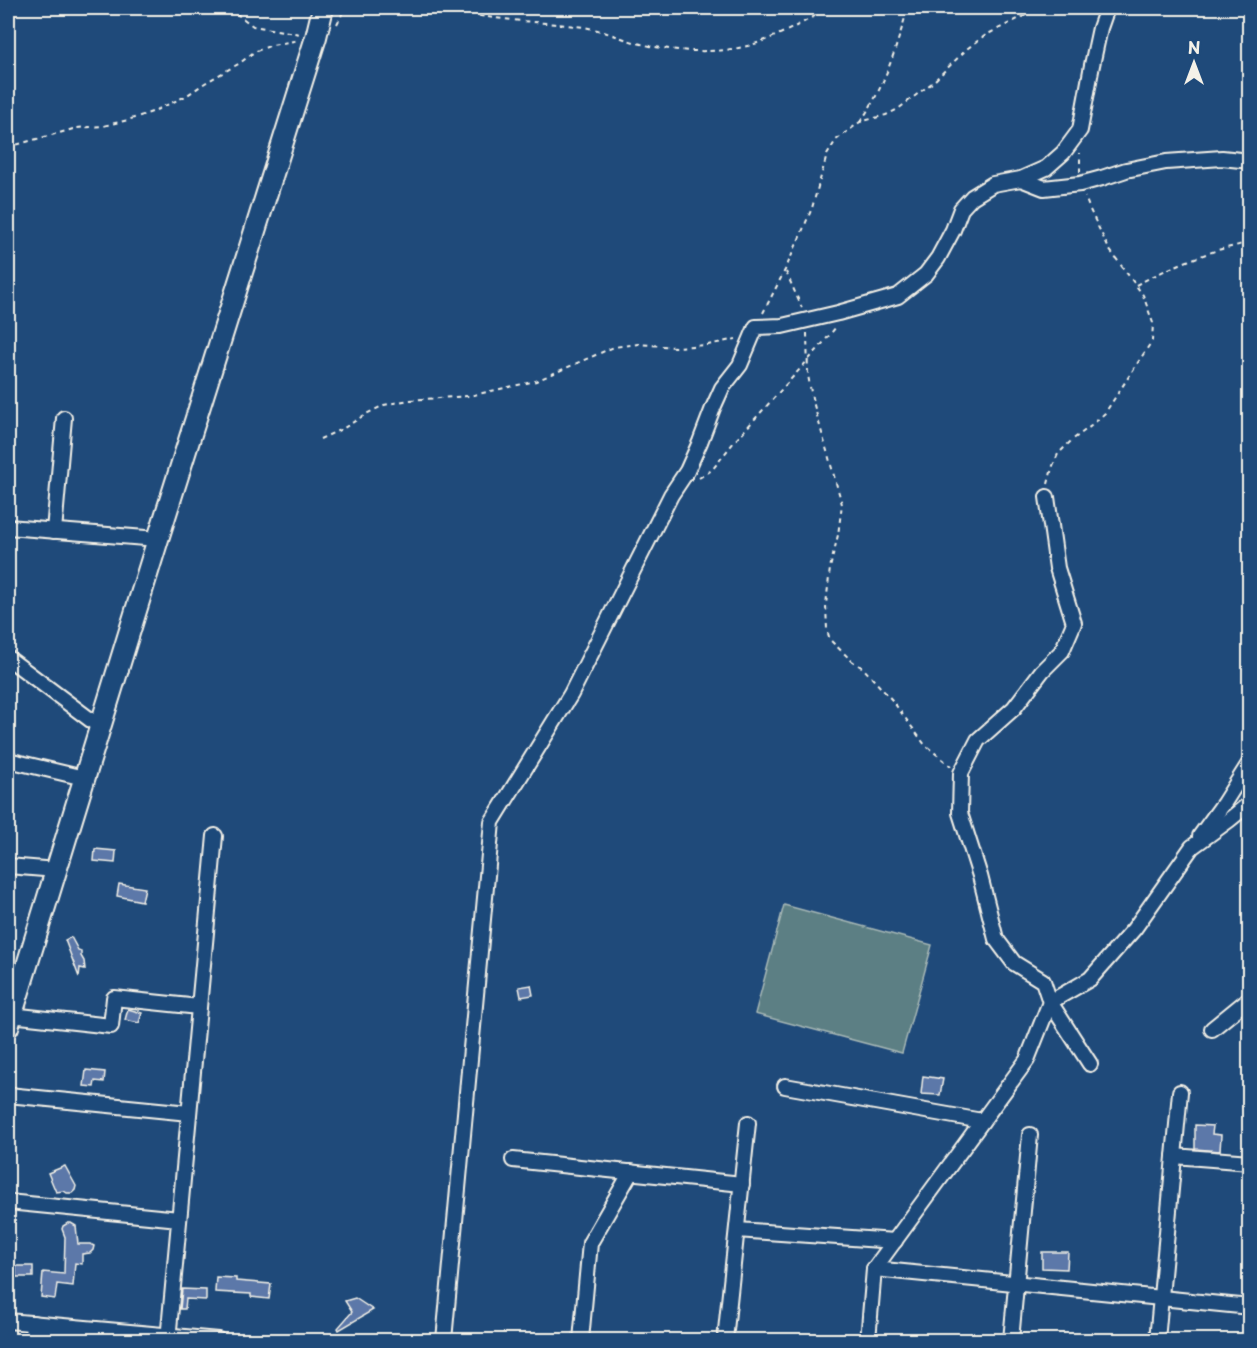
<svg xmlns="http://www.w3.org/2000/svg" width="1257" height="1348" viewBox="0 0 1257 1348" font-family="'Playpen Sans',sans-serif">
  <rect width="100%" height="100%" fill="#1f4a7a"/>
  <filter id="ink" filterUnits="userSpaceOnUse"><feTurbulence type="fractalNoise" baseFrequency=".0167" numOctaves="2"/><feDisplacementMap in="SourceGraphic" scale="12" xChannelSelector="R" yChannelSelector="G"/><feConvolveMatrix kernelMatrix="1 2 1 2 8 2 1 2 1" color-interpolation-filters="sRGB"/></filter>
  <g filter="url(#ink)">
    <!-- green -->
    <path fill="#5b7f84" stroke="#a8b8b6" stroke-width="1.5" d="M784 905 932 945 902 1053 755 1014Z"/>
    <!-- building -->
    <g fill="#5c78a9" stroke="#f4f1e8" stroke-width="1.5">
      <path d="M95 849 116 851 115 863 94 861Z"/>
      <path d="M119 884 145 888 142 901 117 896Z"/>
      <path d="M71 937 78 950 81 951V956L84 961 85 969 80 968 79 977 65 940Z"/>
      <path d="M531 985 533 995 521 997 519 987Z"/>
      <path d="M128 1009 142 1013 139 1023 125 1020Z"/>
      <path d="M86 1070 105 1072 104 1082 95 1081 94 1087 84 1086Z"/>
      <path d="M923 1076 943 1079 940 1095 921 1094Z"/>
      <path d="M1195 1125 1213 1126 1212 1134 1221 1135 1220 1151 1195 1149Z"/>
      <path d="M65 1166 76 1186 75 1190 72 1193H67L64 1191 56 1192 48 1173Z"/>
      <path d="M68 1223H71L76 1226 78 1244H90L94 1246 93 1250 90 1253 82 1254V1264L75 1263 73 1286 57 1284 55 1299 41 1297 43 1272 64 1274 65 1237 62 1229 63 1226Z"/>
      <path d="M1042 1252H1068L1067 1269 1042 1268Z"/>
      <rect x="16" y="1266" width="17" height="11"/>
      <path d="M216 1277 236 1278V1281L271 1284 269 1299 251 1297V1294L215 1292Z"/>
      <path d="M182 1289 206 1290V1300L186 1299 185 1309H180Z"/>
      <path d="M355 1298 373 1310 339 1330 338 1328 352 1312 345 1301Z"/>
    </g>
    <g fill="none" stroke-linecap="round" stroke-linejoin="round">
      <defs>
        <g id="street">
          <path d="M1021 179 1044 188 1080 184 1102 178 1126 170 1166 162 1222 158 1250 161"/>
          <path d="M1047 497 1057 568 1074 623 1062 651 1042 671 1014 708 978 740 961 773 960 813 980 876 996 939 1014 963 1043 981 1050 1002 1090 1064"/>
          <path d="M8 527 158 539"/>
          <path d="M54 531 64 418"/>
          <path d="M8 658 100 727"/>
          <path d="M8 760 84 778"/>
          <path d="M1200 836 1224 803 1250 762"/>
          <path d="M8 866 56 870"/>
          <path d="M11 1015 111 1026 114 998 199 1007"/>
          <path d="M1212 1029 1250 998"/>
          <path d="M785 1086 982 1121"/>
          <path d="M8 1095 189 1113"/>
          <path d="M1174 1156 1250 1162"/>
          <path d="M513 1160 742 1184"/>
          <path d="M8 1202 179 1219"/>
          <path d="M737 1230 895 1241"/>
          <path d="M874 1269 1250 1307"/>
          <path d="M8 1321 218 1340"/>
          <path d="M32 1340 33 1323"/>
          <path d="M168 1340 215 836"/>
          <path d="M444 1340 492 822 571 694 671 495 687 471 700 442 713 408 722 388 740 365 756 327 782 326 838 313 898 296 926 274 938 258 953 230 961 209 972 197 993 184 1021 179 1046 168 1063 153 1080 130 1092 65 1100 28 1107 8"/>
          <path d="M581 1340 590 1243 631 1172"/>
          <path d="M725 1340 748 1123"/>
          <path d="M868 1340 874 1269 1027 1060 1050 1002 1090 979 1134 929 1192 847 1229 820 1250 803"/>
          <path d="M1011 1340 1030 1135"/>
          <path d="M1157 1340 1180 1092"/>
        </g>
        <path id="secondary" d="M8 1027 158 539 316 37 323 8"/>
      </defs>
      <!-- street casing -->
      <use href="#street" stroke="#f4f1e8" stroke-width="18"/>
      <!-- secondary casing -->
      <use href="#secondary" stroke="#f4f1e8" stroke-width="24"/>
      <!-- path -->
      <g stroke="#f4f1e8" stroke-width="2" stroke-dasharray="4.5 4.5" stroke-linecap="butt">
        <path d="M229 8 253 26 300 34"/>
        <path d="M444 8C489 21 537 21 584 27 607 31 628 42 650 46 682 52 720 54 751 45 778 37 804 22 829 8"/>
        <path d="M337 24 345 8"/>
        <path d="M860 122C885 88 896 47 908 8"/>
        <path d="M8 147 77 128 103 126 128 120 152 112 186 96 205 83 240 63 254 52 272 45 299 40"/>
        <path d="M1080 172V153"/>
        <path d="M786 272 802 308"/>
        <path d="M1136 285C1162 271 1190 259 1218 250 1229 247 1240 246 1250 240"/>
        <path d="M763 313 785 270 799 239 812 208 827 155 836 140 860 122 886 115 898 109 932 83 968 48 986 35 1040 8"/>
        <path d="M807 333 808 375 812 398 842 504 838 535 830 568 826 605 827 630 830 640 852 661 863 668 892 700 925 745 951 766"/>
        <path d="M320 439 344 428 366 414 384 405 409 400 469 396 536 381 614 347 638 344 675 347 708 345 736 339"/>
        <path d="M699 478 712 470 734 442 819 348 836 327"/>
        <path d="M1048 484 1052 468 1058 454 1072 440 1091 426 1105 413 1152 341 1153 323 1143 295 1109 249 1090 210 1085 197"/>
      </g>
      <!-- street -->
      <use href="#street" stroke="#1f4a7a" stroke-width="14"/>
      <!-- secondary -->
      <use href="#secondary" stroke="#1f4a7a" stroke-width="20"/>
    </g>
  </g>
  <!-- margin -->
  <rect width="1257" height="1348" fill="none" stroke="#1f4a7a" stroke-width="30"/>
  <rect x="15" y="15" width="1227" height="1318" fill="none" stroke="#f4f1e8" stroke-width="2" filter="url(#ink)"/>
  <!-- north arrow -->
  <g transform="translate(1194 63)" stroke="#1f4a7a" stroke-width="4.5" paint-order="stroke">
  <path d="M0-4.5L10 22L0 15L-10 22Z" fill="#f4f1e8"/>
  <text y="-9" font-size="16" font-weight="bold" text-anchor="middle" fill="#f4f1e8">N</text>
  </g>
</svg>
